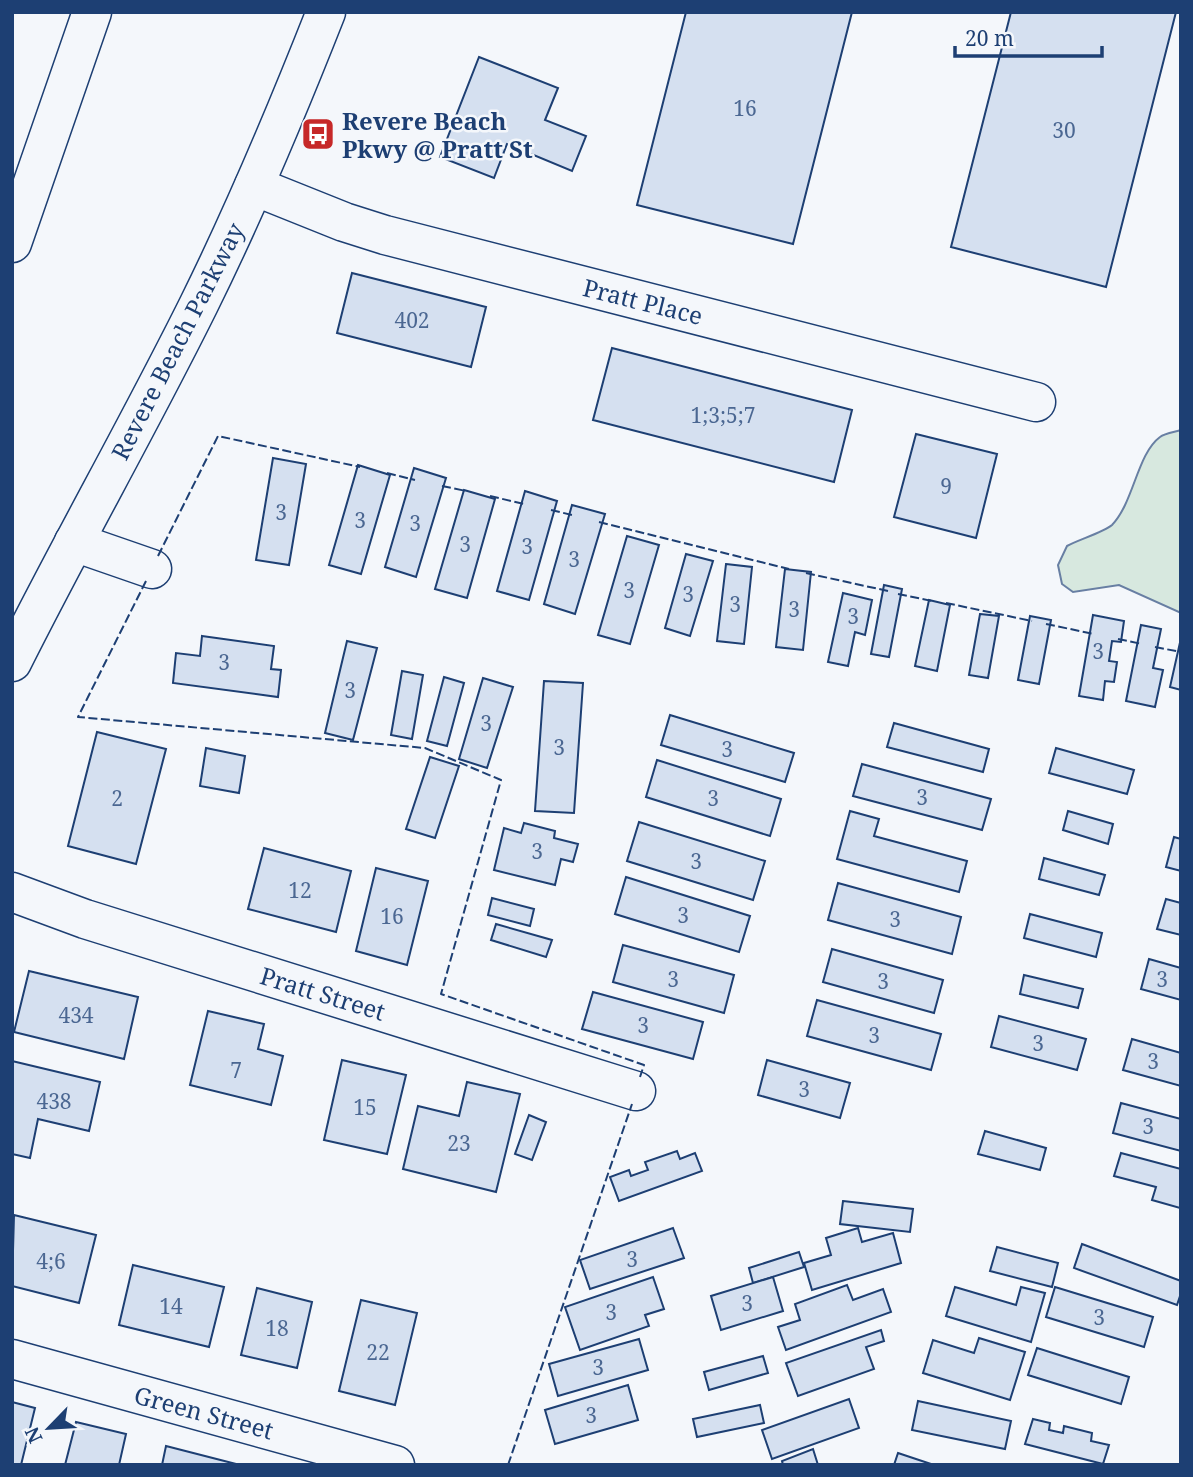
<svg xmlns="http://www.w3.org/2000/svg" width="1193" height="1477" viewBox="0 0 1193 1477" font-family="'Noto Serif',serif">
  <rect width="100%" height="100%" fill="#f4f7fb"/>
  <!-- green -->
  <path fill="#d7e8df" stroke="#687fa3" stroke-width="2" d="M1181 430V613L1119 585 1073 592 1062 584 1058 565 1067 546C1078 540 1104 532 1112 525 1134 502 1137 454 1160 437 1165 433 1175 432 1181 430Z"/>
  <!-- building -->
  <g fill="#d5e0f0" stroke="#1d3f73" stroke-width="2">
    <path d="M686 12H852L793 244 637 205Z"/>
    <path d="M1011 12H1176L1106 287 951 247Z"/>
    <path d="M479 57 558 88 545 120 586 136 572 171 507 144 494 178 440 157Z"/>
    <path d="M352 273 486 307 471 367 337 333Z"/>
    <path d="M612 348 852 410 834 482 593 420Z"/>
    <path d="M916 434 997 454 976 538 894 517Z"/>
    <path d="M273 458 306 464 289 565 256 560Z"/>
    <path d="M358 465 390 475 361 574 329 565Z"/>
    <path d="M414 468 446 478 416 577 385 567Z"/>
    <path d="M464 490 495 499 467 598 435 589Z"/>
    <path d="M525 491 557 501 529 600 497 591Z"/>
    <path d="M572 505 605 514 575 614 544 604Z"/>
    <path d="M627 536 659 545 630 644 598 635Z"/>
    <path d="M686 554 713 561 690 636 665 628Z"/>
    <path d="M726 564 752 567 744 644 717 641Z"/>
    <path d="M785 569 811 572 803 650 776 647Z"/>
    <path d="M884 585 902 589 889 657 871 654Z"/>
    <path d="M843 593 872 600 865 635 855 632 848 666 828 662Z"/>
    <path d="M929 600 950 605 937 671 915 666Z"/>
    <path d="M980 614 999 616 988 678 969 675Z"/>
    <path d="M1093 615 1124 621 1121 642 1112 641 1109 661 1117 662 1114 682 1105 681 1103 700 1079 696Z"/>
    <path d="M1030 616 1051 620 1039 684 1018 680Z"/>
    <path d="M1141 625 1161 629 1153 668 1163 670 1155 707 1126 701Z"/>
    <path d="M202 636 274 646 271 669 281 670 278 697 173 683 176 653 200 656Z"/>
    <path d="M1181 638V690L1170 687Z"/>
    <path d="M347 641 377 648 353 740 325 733Z"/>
    <path d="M402 671 423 675 412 739 391 735Z"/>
    <path d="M444 677 464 683 447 746 427 741Z"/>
    <path d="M483 678 513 687 487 768 459 759Z"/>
    <path d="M544 681 583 683 574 813 535 811Z"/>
    <path d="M670 715 794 753 785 782 661 745Z"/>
    <path d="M894 723 989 749 983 772 887 747Z"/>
    <path d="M97 732 166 749 136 864 68 846Z"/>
    <path d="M206 748 245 756 239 793 200 786Z"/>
    <path d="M1056 748 1134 770 1127 794 1049 773Z"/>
    <path d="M430 757 459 766 435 838 406 829Z"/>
    <path d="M657 760 781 799 770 836 646 797Z"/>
    <path d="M862 764 991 799 982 830 853 796Z"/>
    <path d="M850 811 879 819 874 836 967 861 959 892 837 859Z"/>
    <path d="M1068 811 1113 824 1108 844 1063 830Z"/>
    <path d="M639 822 765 861 753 900 627 861Z"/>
    <path d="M524 823 555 831 554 838 578 844 573 862 561 859 555 885 494 870 504 828 521 833Z"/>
    <path d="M1174 837 1181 839V871L1166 867Z"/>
    <path d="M264 848 351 871 336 932 248 909Z"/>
    <path d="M1044 858 1105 875 1099 895 1039 879Z"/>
    <path d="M376 868 428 881 407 965 356 951Z"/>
    <path d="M626 877 750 916 739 952 615 914Z"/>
    <path d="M838 883 961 917 952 954 828 920Z"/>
    <path d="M492 898 534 909 530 926 488 915Z"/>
    <path d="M1166 899 1181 903V935L1157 929Z"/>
    <path d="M1030 914 1102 933 1096 957 1024 938Z"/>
    <path d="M496 924 552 940 546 957 491 940Z"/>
    <path d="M623 945 734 975 724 1013 613 982Z"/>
    <path d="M832 949 943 980 934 1013 823 982Z"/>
    <path d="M1149 959 1181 968V1000L1141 989Z"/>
    <path d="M29 971 138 997 124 1059 14 1032Z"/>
    <path d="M1024 975 1083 989 1078 1008 1020 994Z"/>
    <path d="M593 992 703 1022 693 1059 582 1029Z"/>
    <path d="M817 1000 941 1034 931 1070 807 1036Z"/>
    <path d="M208 1011 264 1024 258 1049 283 1056 271 1105 190 1085Z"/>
    <path d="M999 1016 1086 1039 1077 1070 991 1047Z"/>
    <path d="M1132 1039 1181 1053V1086L1123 1070Z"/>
    <path d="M342 1060 406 1075 387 1154 324 1140Z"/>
    <path d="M767 1060 850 1083 840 1118 758 1095Z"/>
    <path d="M12 1061 100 1082 89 1131 38 1119 30 1158 12 1154Z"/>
    <path d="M467 1082 520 1094 496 1192 403 1169 418 1106 459 1116Z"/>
    <path d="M1121 1103 1181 1119V1151L1113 1133Z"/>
    <path d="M529 1115 546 1122 532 1160 515 1154Z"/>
    <path d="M985 1131 1046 1148 1040 1170 978 1154Z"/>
    <path d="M677 1151 680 1159 695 1153 702 1171 619 1201 610 1177 629 1170 631 1176 648 1170 645 1162Z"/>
    <path d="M1121 1153 1181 1169 1180 1208 1152 1200 1156 1187 1114 1176Z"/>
    <path d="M843 1201 913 1209 910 1232 840 1224Z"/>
    <path d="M14 1215 96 1235 79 1303 12 1286Z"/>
    <path d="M673 1228 684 1258 590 1289 580 1260Z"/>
    <path d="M858 1228 862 1242 893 1233 901 1263 812 1290 804 1263 831 1255 826 1238Z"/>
    <path d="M1082 1244 1181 1281V1293L1177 1305 1074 1268Z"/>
    <path d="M997 1247 1058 1263 1052 1287 990 1271Z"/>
    <path d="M799 1252 804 1267 753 1283 749 1268Z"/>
    <path d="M133 1265 224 1287 209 1347 119 1325Z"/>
    <path d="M653 1277 664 1309 645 1315 649 1326 580 1350 565 1307Z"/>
    <path d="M773 1277 783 1311 721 1330 711 1296Z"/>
    <path d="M847 1285 853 1300 883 1289 891 1312 786 1350 778 1327 800 1320 795 1304Z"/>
    <path d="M955 1287 1016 1305 1021 1287 1045 1293 1031 1342 946 1316Z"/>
    <path d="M1055 1287 1153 1317 1144 1347 1046 1317Z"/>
    <path d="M257 1288 312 1302 297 1368 241 1355Z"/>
    <path d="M361 1300 417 1313 395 1405 339 1391Z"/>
    <path d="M881 1330 884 1341 866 1347 874 1369 798 1396 786 1363Z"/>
    <path d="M979 1338 1025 1352 1010 1400 923 1373 933 1340 974 1353Z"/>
    <path d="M639 1339 648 1370 558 1396 549 1364Z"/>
    <path d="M1037 1348 1129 1377 1121 1404 1028 1375Z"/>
    <path d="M763 1356 768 1373 709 1390 704 1372Z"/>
    <path d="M628 1385 638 1420 555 1444 545 1410Z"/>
    <path d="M849 1399 859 1428 772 1459 762 1430Z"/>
    <path d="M918 1401 1011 1421 1005 1449 912 1430Z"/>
    <path d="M12 1402 35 1408 21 1465H12Z"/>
    <path d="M760 1405 764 1423 697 1437 693 1419Z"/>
    <path d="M1033 1419 1050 1423 1049 1430 1063 1433 1064 1426 1092 1433 1091 1441 1109 1445 1103 1464 1025 1444Z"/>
    <path d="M76 1422 126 1434 119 1465H65Z"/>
    <path d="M166 1446 240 1465H162Z"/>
    <path d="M813 1449 818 1465H783L782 1461Z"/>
    <path d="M898 1453 934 1465H894Z"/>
  </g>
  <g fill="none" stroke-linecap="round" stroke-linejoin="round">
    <defs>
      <g id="minor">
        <path d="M254 186 344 222 385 235 1036 402"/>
        <path d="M74 542 152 569"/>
        <path d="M12 892 85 919 636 1091"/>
        <path d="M12 1359 395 1465"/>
      </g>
      <g id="major">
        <path d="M12 243 92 12"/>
        <path d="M12 662C72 542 139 425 199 304 246 209 287 111 326 12"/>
      </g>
    </defs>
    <!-- minor casing -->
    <use href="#minor" stroke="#1d3f73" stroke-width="41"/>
    <!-- major casing -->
    <use href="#major" stroke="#1d3f73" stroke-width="41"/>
    <!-- minor -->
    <use href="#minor" stroke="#f4f7fb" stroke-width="38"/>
    <!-- major -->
    <use href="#major" stroke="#f4f7fb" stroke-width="38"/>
    <!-- fence -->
    <g stroke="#1d3f73" stroke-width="2" stroke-dasharray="9 3.5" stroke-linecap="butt">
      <path d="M387 473 415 480"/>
      <path d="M442 486 466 491"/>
      <path d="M490 496 524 504"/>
      <path d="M551 510 572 515"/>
      <path d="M599 522 789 569"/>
      <path d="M158 556 218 436 360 467"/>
      <path d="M806 573 888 591"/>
      <path d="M146 581 78 717 425 748 501 780 441 994 644 1065 640 1077"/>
      <path d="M898 594 932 601"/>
      <path d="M946 603 1032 621"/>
      <path d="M1046 624 1094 634"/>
      <path d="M1118 639 1142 644"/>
      <path d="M1155 647 1181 652"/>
      <path d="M508 1465 632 1104"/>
    </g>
  </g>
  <!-- icons -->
  <defs>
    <symbol id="bus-square" viewBox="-11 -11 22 22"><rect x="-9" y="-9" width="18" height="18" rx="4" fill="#c62828" stroke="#f4f7fb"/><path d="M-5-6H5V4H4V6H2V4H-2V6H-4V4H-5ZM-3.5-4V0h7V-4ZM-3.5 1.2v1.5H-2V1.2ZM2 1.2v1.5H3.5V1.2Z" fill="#fff"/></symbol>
  </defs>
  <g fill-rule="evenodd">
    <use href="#bus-square" x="299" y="115" width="38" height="38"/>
  </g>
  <g text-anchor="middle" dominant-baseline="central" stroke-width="5" stroke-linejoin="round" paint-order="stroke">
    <!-- number labels -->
    <g font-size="21" fill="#4b6792">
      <text x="745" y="108">16</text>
      <text x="1064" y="130">30</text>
      <text x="412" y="320">402</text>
      <text x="723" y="415">1;3;5;7</text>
      <text x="946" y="486">9</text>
      <text x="281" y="512">3</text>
      <text x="360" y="520">3</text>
      <text x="415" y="523">3</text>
      <text x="465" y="544">3</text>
      <text x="527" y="546">3</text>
      <text x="574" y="559">3</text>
      <text x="629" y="590">3</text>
      <text x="688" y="594">3</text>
      <text x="735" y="604">3</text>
      <text x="794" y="609">3</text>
      <text x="853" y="616">3</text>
      <text x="1098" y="651">3</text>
      <text x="224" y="662">3</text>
      <text x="350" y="690">3</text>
      <text x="486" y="723">3</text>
      <text x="559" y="747">3</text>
      <text x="727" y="749">3</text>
      <text x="922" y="797">3</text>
      <text x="117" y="798">2</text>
      <text x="713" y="798">3</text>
      <text x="537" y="851">3</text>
      <text x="696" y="861">3</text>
      <text x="300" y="890">12</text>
      <text x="683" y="915">3</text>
      <text x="392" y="916">16</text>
      <text x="895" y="919">3</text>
      <text x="673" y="979">3</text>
      <text x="1162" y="979">3</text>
      <text x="883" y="981">3</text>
      <text x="76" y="1015">434</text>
      <text x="643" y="1025">3</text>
      <text x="874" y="1035">3</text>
      <text x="1038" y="1043">3</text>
      <text x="1153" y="1061">3</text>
      <text x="236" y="1070">7</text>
      <text x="804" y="1089">3</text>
      <text x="54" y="1101">438</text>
      <text x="365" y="1107">15</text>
      <text x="1148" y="1126">3</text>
      <text x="459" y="1143">23</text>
      <text x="632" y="1259">3</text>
      <text x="51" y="1261">4;6</text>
      <text x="747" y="1303">3</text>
      <text x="171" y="1306">14</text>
      <text x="611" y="1312">3</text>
      <text x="1099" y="1317">3</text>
      <text x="277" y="1328">18</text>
      <text x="378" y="1352">22</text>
      <text x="598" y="1367">3</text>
      <text x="591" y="1415">3</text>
    </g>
    <!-- poi labels -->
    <g font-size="24" font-weight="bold" fill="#1d3f73" stroke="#f4f7fb" text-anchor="start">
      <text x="342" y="120">Revere Beach<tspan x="342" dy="28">Pkwy @ Pratt St</tspan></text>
    </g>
    <!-- street labels -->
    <g font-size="24" fill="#1d3f73" stroke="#f4f7fb">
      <text transform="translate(643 301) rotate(14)">Pratt Place</text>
      <text transform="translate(177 341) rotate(-63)">Revere Beach Parkway</text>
      <text transform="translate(323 993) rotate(17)">Pratt Street</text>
      <text transform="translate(204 1412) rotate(15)">Green Street</text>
    </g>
  </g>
  <!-- border -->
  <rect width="1193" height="1477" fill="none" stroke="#1d3f73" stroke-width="28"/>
  <!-- north arrow -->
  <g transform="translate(49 1428) rotate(245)" stroke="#f4f7fb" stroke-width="5" paint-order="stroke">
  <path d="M0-5L12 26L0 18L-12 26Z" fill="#1d3f73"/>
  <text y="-10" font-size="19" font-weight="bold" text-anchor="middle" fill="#1d3f73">N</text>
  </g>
  <!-- scale -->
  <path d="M955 46v10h147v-10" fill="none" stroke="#1d3f73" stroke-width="3.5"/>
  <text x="965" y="46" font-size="21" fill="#1d3f73" stroke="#f4f7fb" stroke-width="5" paint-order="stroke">20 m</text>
</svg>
